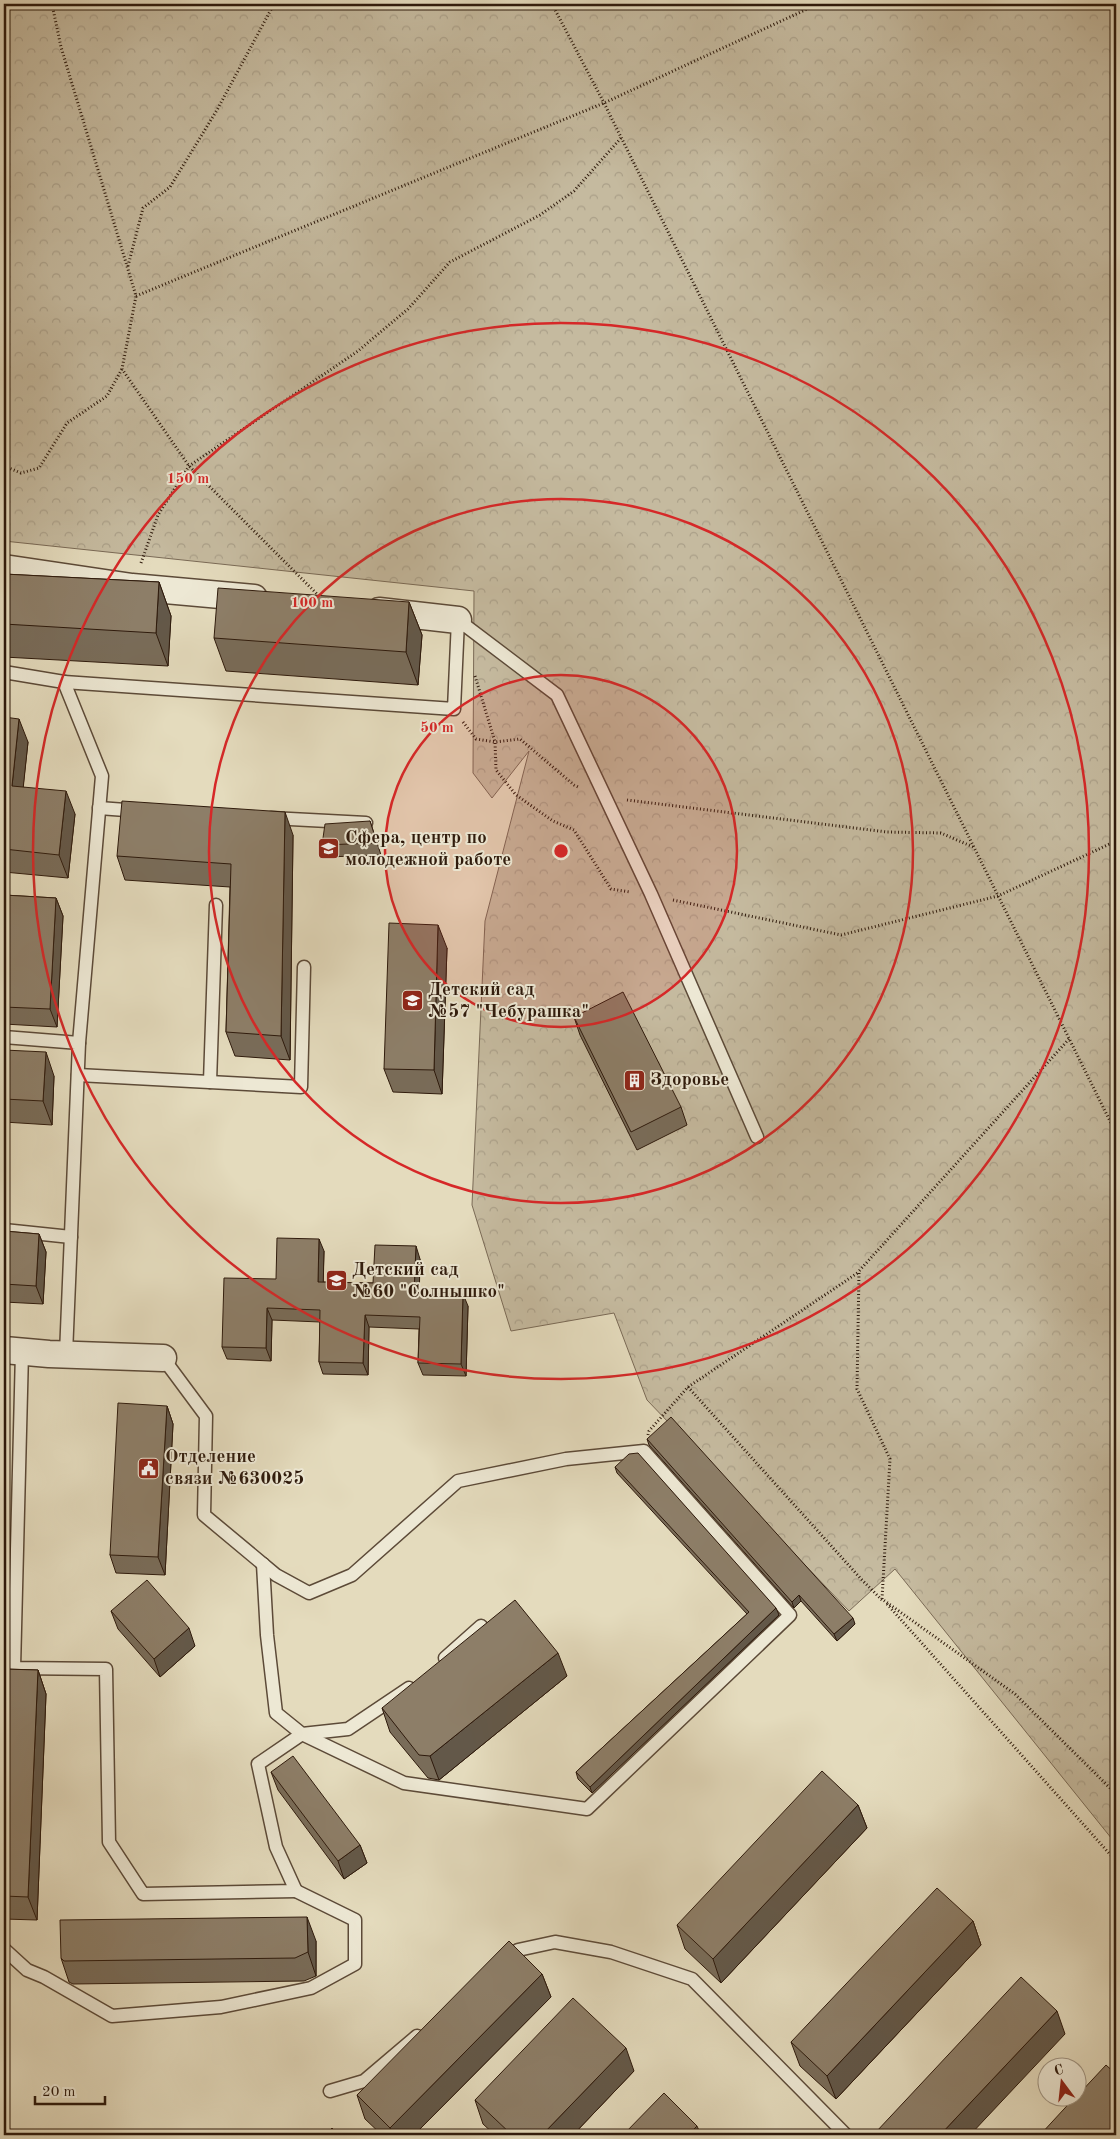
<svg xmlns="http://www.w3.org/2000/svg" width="1120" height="2139" viewBox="0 0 1120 2139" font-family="'Old Standard TT',serif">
  <defs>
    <pattern id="forest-crowns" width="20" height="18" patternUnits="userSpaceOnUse" patternTransform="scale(1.25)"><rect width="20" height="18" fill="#c5ba9f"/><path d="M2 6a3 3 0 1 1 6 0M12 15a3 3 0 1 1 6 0" fill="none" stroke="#aa9f88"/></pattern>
  </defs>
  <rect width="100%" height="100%" fill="#e4dbbd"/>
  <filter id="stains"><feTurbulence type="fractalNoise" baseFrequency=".004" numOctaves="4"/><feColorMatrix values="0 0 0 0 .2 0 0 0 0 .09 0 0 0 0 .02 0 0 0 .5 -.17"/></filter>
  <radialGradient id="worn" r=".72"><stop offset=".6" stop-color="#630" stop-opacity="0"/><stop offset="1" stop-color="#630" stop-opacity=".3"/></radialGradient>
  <!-- forest -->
  <path fill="url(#forest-crowns)" stroke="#7a6a56" d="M4 4H1116V1844L895 1569 849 1611 647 1400 614 1313 511 1331 472 1205 485 921 529 751 492 798 473 773 474 591 4 541Z"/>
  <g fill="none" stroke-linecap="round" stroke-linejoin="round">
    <defs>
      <g id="lane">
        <path d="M458 620 557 695 651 894 757 1137"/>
        <path d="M4 672 64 682 102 776 79 1043"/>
        <path d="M64 682 454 709 458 620"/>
        <path d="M99 808 139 811"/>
        <path d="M271 818 366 823"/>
        <path d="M4 1037 79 1043 66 1354"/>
        <path d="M78 1075 301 1087 304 967"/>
        <path d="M210 1082 216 905"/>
        <path d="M4 1230 71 1237"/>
        <path d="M263 1564 267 1635 276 1713 302 1734 348 1729 409 1688"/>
        <path d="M445 1658 481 1626"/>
        <path d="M4 1666 14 1668 106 1669 109 1842 143 1894 296 1891 276 1847 258 1764 302 1734 404 1783 587 1809 790 1615 644 1451 566 1459 458 1481 352 1575 309 1593 276 1575 204 1515 206 1416 163 1358"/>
        <path d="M14 1668 22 1352"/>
        <path d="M4 1949 27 1970 44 1977 112 2016 221 2007 311 1988 355 1964V1920L296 1891"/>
        <path d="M506 1960 518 1950 555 1942 611 1952 692 1979 846 2135"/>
        <path d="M330 2091 364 2081 417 2036"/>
      </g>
      <g id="street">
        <path d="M4 568 132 587 254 598"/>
        <path d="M379 611 458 620"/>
        <path d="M4 1350 49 1354 163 1358"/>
      </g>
    </defs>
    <!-- lane casing -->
    <use href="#lane" stroke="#5c4a38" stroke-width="15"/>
    <!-- street casing -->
    <use href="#street" stroke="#5c4a38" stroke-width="29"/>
    <!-- path -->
    <g stroke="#2e1a0c" stroke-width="3" stroke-dasharray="1 2.5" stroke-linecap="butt">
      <path d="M52 4 61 47 136 296 122 369 189 466 321 598"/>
      <path d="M552 4 604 103 1116 1133"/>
      <path d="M128 266 143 208 170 187 217 110 274 4"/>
      <path d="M136 296 604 103 818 4"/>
      <path d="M4 466 21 473 39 468 67 423 107 396 122 369"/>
      <path d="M141 563 158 515 189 466 358 351 408 309 450 262 540 215 574 191 621 138"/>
      <path d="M475 676 495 742 496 770 516 795 553 821 574 830 611 889 630 892"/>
      <path d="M463 722 476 739 495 742 520 739 574 785 580 788"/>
      <path d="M627 800 887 832 941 833 973 847"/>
      <path d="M673 900 841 935 998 896 1116 841"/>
      <path d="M1069 1039 859 1271 857 1389 890 1459 882 1599 1015 1694 1116 1794"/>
      <path d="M688 1387 862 1580 882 1600"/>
      <path d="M648 1435 649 1431 688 1387 859 1272"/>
      <path d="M887 1604 1116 1861"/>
    </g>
    <!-- lane -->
    <use href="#lane" stroke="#ede8d4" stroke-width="12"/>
    <!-- street -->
    <use href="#street" stroke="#ede8d4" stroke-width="26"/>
  </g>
  <!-- wall -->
  <g fill="#796c59" stroke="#2e1a0c">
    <path d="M4 574 159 582 171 616 168 666 4 657Z"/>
    <path d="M409 602 422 635 418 685 226 671 214 638Z"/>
    <path d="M4 717 28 742 23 787 75 814 68 878 4 872Z"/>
    <path d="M370 821 381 855 327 857 322 845Z"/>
    <path d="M293 835 290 1060 235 1056 226 1032 230 887 125 880 117 856Z"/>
    <path d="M4 895 56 898 63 916 57 1027 4 1024Z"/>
    <path d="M447 948 442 1094 393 1092 384 1069Z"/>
    <path d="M574 1017 681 1107 687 1125 637 1150 580 1035Z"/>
    <path d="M4 1050 54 1076 52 1125 4 1122V1126Z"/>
    <path d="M4 1231 39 1234 46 1252 43 1304 4 1302Z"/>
    <path d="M324 1251 323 1282 373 1283 420 1259 419 1293 468 1306 466 1376 423 1375 418 1363 419 1329 369 1327 368 1375 323 1374 319 1362 320 1322 272 1320 271 1361 227 1359 222 1347 276 1279Z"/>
    <path d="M167 1406 173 1424 165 1575 116 1573 110 1555Z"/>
    <path d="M647 1439 855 1624 837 1641 801 1601 794 1608 649 1445Z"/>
    <path d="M615 1467 779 1615 592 1793 578 1779 576 1772 747 1614 617 1473Z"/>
    <path d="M111 1611 195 1646 160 1677 118 1629Z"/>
    <path d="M4 1669 38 1670 46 1694 37 1920 4 1919Z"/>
    <path d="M567 1676 439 1780 428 1778 390 1732 382 1708Z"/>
    <path d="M271 1772 360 1845 367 1863 344 1879 278 1790Z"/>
    <path d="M858 1805 867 1828 721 1983 685 1949 677 1925Z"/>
    <path d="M973 1921 981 1945 836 2099 800 2066 791 2042Z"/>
    <path d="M316 1941V1976L304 1981 73 1984 69 1982 61 1958Z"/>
    <path d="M542 1974 551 1997 414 2135H382L365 2119 357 2095Z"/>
    <path d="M634 2071 573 2135H495L483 2124 475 2100Z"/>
  </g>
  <!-- shaded-wall -->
  <g fill="#635849" stroke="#2e1a0c">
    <path d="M159 582 171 616 168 666 156 633Z"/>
    <path d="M409 602 422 635 418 685 406 652Z"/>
    <path d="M19 719 28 742 21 809 12 786Z"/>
    <path d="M66 791 75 814 68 878 59 855Z"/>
    <path d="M285 812 293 835 290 1060 281 1036Z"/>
    <path d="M56 898 63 916 57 1027 50 1009Z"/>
    <path d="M438 925 447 948 442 1094 434 1070Z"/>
    <path d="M46 1052 54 1076 52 1125 43 1101Z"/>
    <path d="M39 1234 46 1252 43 1304 36 1286Z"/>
    <path d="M319 1239 324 1251 323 1294 318 1282Z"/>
    <path d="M416 1246 420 1259 419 1305 414 1293Z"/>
    <path d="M463 1294 468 1306 466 1376 461 1364Z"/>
    <path d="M267 1308 272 1320 271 1361 266 1348Z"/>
    <path d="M365 1315 369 1327 368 1375 363 1363Z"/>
    <path d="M167 1406 173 1424 165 1575 158 1557Z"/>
    <path d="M799 1595 801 1601 794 1608 792 1602Z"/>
    <path d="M776 1608 779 1615 592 1793 590 1787Z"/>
    <path d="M853 1618 855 1624 837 1641 834 1634Z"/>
    <path d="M189 1628 195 1646 160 1677 154 1659Z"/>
    <path d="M558 1653 567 1676 439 1780 430 1756Z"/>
    <path d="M38 1670 46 1694 37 1920 28 1897Z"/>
    <path d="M858 1805 867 1828 721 1983 713 1959Z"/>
    <path d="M360 1845 367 1863 344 1879 338 1861Z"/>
    <path d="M307 1917 316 1941V1976L308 1952Z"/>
    <path d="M973 1921 981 1945 836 2099 827 2076Z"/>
    <path d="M542 1974 551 1997 414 2135H393L390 2128Z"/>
    <path d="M1057 2011 1065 2034 970 2135H940Z"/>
    <path d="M626 2048 634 2071 573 2135H542Z"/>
    <path d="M697 2126 701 2135H688Z"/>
    <path d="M1116 2126V2135H1108Z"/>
  </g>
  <!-- building -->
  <g fill="#8d7e68" stroke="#2e1a0c">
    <path d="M4 574 159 582 156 633 4 624Z"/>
    <path d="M218 588 409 602 406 652 214 638Z"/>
    <path d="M4 717 19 719 12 786 66 791 59 855 4 849Z"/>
    <path d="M122 801 285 812 281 1036 226 1032 231 864 117 856Z"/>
    <path d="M370 821 377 843 322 845 325 824Z"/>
    <path d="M4 895 56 898 50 1009 4 1007Z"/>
    <path d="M389 923 438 925 434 1070 384 1069Z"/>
    <path d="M623 992 681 1107 631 1132 574 1017Z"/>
    <path d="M4 1050 46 1052 43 1101 4 1099Z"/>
    <path d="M4 1231 39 1234 36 1286 4 1284Z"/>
    <path d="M277 1238 319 1239 318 1282 373 1283 375 1245 416 1246 414 1293 463 1294 461 1364 418 1363 420 1317 365 1315 363 1363 319 1362 320 1310 267 1308 266 1348 222 1347 224 1278 276 1279Z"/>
    <path d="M118 1403 167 1406 158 1557 110 1555Z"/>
    <path d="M671 1417 853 1618 834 1634 799 1595 792 1602 647 1439Z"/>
    <path d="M638 1453 776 1608 590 1787 576 1772 749 1612 615 1467 629 1454Z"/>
    <path d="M147 1580 189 1628 154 1659 111 1611Z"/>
    <path d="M515 1600 558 1653 430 1756 419 1755 382 1708Z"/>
    <path d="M4 1669 38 1670 28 1897 4 1896Z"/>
    <path d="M293 1756 360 1845 338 1861 271 1772Z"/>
    <path d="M822 1771 858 1805 713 1959 677 1925Z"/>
    <path d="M937 1888 973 1921 827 2076 791 2042Z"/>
    <path d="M307 1917 308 1952 295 1958 64 1961 61 1958 60 1920Z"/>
    <path d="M509 1941 542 1974 390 2128 357 2095Z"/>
    <path d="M1021 1977 1057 2011 940 2135H879L876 2132Z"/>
    <path d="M573 1998 626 2048 542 2135H512L475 2100Z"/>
    <path d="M1106 2065 1116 2074V2126L1108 2135H1040L1076 2096H1078V2095Z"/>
    <path d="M664 2093 697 2126 688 2135H623Z"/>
    <path d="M332 2128 339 2135H325Z"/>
  </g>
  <!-- distance rings -->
  <circle cx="561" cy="851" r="176" fill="#d62828" fill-opacity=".12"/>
  <g fill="none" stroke="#d62828" stroke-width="2.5">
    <circle cx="561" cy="851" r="176"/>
    <circle cx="561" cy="851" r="352"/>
    <circle cx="561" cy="851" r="528"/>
  </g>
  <!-- icons -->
  <defs>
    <symbol id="school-square" viewBox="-11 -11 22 22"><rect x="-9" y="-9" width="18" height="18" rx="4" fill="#8f2418" stroke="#ede8d4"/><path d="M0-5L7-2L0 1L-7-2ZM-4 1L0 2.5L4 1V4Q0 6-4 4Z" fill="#fff"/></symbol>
    <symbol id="building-square" viewBox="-11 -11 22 22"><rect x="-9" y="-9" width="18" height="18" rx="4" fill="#8f2418" stroke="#ede8d4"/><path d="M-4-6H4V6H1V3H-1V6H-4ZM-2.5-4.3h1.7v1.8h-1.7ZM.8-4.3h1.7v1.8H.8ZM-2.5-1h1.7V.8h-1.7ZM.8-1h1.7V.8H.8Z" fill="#fff"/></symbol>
    <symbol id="civic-square" viewBox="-11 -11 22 22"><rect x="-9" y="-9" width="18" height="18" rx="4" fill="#8f2418" stroke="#ede8d4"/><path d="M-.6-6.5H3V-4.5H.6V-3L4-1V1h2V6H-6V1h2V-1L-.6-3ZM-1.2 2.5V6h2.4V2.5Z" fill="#fff"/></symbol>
  </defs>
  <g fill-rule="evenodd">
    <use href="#school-square" x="316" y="836" width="25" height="25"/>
    <use href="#school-square" x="400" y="988" width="25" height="25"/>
    <use href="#building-square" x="622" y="1068" width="25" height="25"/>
    <use href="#school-square" x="324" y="1268" width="25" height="25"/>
    <use href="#civic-square" x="136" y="1456" width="25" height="25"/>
  </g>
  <g text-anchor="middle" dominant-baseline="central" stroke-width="4" stroke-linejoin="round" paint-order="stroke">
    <!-- poi labels -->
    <g font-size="19" font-weight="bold" fill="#2e1a0c" stroke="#ede8d4" text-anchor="start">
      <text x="345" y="838">Сфера, центр по<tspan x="345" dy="22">молодежной работе</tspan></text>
      <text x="428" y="990">Детский сад<tspan x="428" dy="22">№57 "Чебурашка"</tspan></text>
      <text x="650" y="1080">Здоровье</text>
      <text x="352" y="1270">Детский сад<tspan x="352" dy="22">№60 "Солнышко"</tspan></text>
      <text x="165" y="1457">Отделение<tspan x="165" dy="22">связи №630025</tspan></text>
    </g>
  </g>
  <circle cx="561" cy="851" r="8" fill="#d62828" stroke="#ede8d4" stroke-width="2.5"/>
  <g font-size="15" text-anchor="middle" font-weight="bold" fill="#d62828" stroke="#ede8d4" stroke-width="4" stroke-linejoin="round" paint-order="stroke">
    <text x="188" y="483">150 m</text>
    <text x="312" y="607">100 m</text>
    <text x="437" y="732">50 m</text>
  </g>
  <!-- margin -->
  <rect width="1120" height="2139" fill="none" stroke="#e4dbbd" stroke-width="20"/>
  <rect x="5" y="5" width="1110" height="2129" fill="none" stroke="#2e1a0c" stroke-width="2.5"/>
  <rect x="10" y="10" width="1100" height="2119" fill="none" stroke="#2e1a0c"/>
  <!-- north arrow -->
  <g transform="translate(1062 2082) rotate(345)"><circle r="24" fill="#ede8d4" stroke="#a19684"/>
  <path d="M0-4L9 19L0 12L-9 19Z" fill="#8f2418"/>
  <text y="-8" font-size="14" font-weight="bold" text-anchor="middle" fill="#2e1a0c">С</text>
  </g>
  <!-- scale -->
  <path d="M35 2096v8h70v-8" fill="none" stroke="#2e1a0c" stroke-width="2.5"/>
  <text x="42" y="2096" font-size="15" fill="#2e1a0c" stroke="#ede8d4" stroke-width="4" paint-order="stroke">20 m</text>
  <rect width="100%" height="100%" filter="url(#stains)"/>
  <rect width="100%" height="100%" fill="url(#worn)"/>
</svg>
